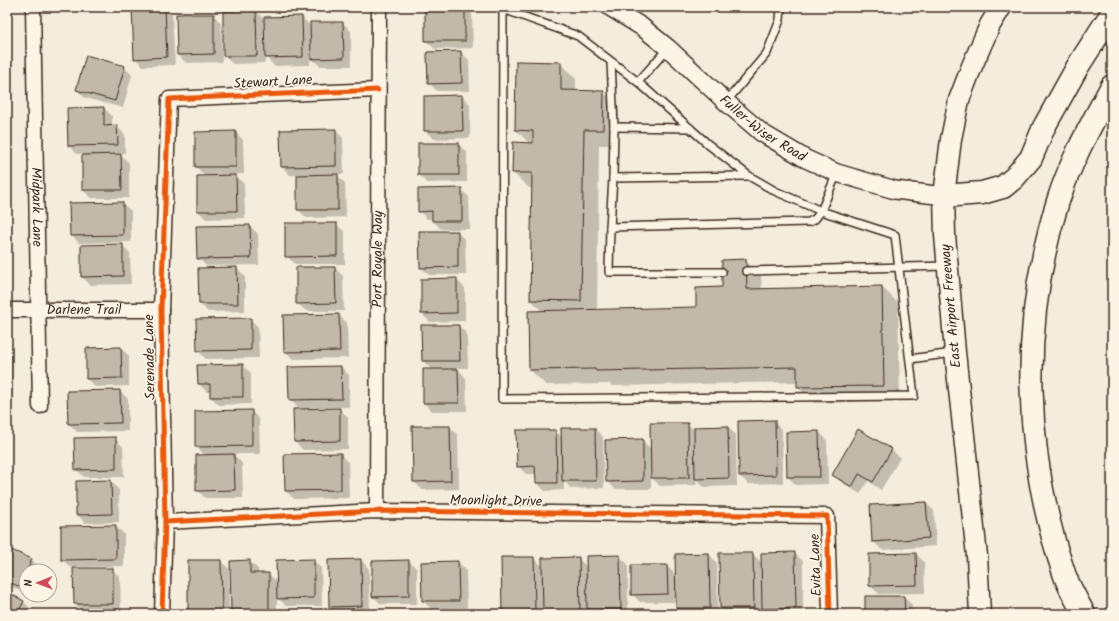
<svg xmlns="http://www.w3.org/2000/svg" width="1119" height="621" viewBox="0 0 1119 621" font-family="Kalam,sans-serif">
  <rect width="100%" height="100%" fill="#f4eddd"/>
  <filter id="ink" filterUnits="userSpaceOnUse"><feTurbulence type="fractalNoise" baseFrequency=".025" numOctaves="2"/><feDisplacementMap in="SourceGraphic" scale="8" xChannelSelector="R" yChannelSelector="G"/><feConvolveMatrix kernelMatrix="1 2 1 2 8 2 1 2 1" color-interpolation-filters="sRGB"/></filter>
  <g filter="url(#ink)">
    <!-- shadow -->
    <g fill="#0003">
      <path d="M153 7H165L172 15 175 65 143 66 135 58Z"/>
      <path d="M426 7H465L472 14 473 48 435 49 426 41Z"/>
      <path d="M256 11 265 20 302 17 311 27 343 23 351 31V66H320L310 57V65L274 66 265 56V63L233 64 224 56Z"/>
      <path d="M213 15 221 23 222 62 186 63 178 55Z"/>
      <path d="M461 52 469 60 470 91H437L429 83Z"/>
      <path d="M560 63 576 79V91L603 92 619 107 618 145H599L597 310 697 308 723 288 745 260 761 276 762 290 882 287 898 303 900 401 814 403 798 387V382L612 386 610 384 546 385 530 370 542 311 531 300 533 188H529L513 173 530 144 516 130Z"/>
      <path d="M124 67 132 75 123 108 85 98 77 90Z"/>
      <path d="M462 96 470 104V138L434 139 425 131V97Z"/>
      <path d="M104 108 112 116V127L117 126 125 135V153H119L129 163V198H91L83 190V154H77L69 146Z"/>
      <path d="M335 130 343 138 344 174H336L345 183 346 217 307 218 298 210V175H290L282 167Z"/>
      <path d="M235 132 243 140 244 174H234L244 184 245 218 206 219 198 211 206 177 196 167Z"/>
      <path d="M458 144 467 152V182L427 183 419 175Z"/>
      <path d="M461 189 469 197 470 229H441L433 221V219H427L419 211Z"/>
      <path d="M122 203 131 211V242L79 243 71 235Z"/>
      <path d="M336 224 345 232V264H295L286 256Z"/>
      <path d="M250 226 258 234 259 265 206 266 198 258Z"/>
      <path d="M457 232 465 240 466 275H429L421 267Z"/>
      <path d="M122 245 130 253 131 284 90 285 82 277Z"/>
      <path d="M237 268 245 276V311L208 312 200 304Z"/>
      <path d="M335 268 343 276 344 311H306L297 303Z"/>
      <path d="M456 279 465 288V321L430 322 422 314Z"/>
      <path d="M339 315 347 323 348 358 293 359 285 351Z"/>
      <path d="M250 319 258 327 259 358 206 359 198 351Z"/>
      <path d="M459 326 467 334 468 368H457L466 378 467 411H432L424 403 432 370 423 361Z"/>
      <path d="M121 348 129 356V386L95 387 87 379Z"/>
      <path d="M7 350 12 356 13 400 7 401Z"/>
      <path d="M242 365 251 373V404L219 405 211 397V392H207L199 384Z"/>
      <path d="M341 367 349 375V407L298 408 290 399Z"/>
      <path d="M120 391 128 399V431L77 432 69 424Z"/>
      <path d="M339 409 348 417V449L303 450 295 442Z"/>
      <path d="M251 411 259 419 260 454H233L242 463 243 498H205L197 490 206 456 196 447Z"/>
      <path d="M774 422 782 430 783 483 748 484 740 476Z"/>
      <path d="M688 424 695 431 728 427 736 435 737 486 704 487 696 479 697 485 660 486 651 477V489H615L607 481 642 440 651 449Z"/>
      <path d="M450 427 458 435 459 489 422 490 414 482Z"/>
      <path d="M595 429 603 437 604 488 571 489 564 481V490L545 491 536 482V474H526L518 466 555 431 563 438Z"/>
      <path d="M859 431 892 450 900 458 881 490 868 481 860 494 841 482 833 474Z"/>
      <path d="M819 432 827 440 828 484 796 485 788 477Z"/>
      <path d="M115 438 123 447 124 477H84L76 469Z"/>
      <path d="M340 454 348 462 349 498 294 499 286 491Z"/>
      <path d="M111 481 119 490V522L85 523 77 514Z"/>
      <path d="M926 503 934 511 936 546 882 550 873 541Z"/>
      <path d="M115 526 124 534V566L70 567 62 559Z"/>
      <path d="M7 549 32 560 40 568 38 571H26V593L7 585Z"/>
      <path d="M794 553 803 561V614H769L762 607V614H727L721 608 753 554 762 563Z"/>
      <path d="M709 554 717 563 718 614H683L677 608V602H640L632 594 667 566 676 575Z"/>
      <path d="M916 554 924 562 925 593 879 594 870 586V555Z"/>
      <path d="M619 556 628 564V614H593L587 608V614H545L543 612V614H505L502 611 534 558 543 567 578 558 587 567Z"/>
      <path d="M313 560 321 568 322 606H286L277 597V614H235L232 610 249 561 258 569V574H269L278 583Z"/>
      <path d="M361 560 369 569 370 614H337L330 607 329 561Z"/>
      <path d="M221 561 229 569V614H189Z"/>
      <path d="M409 561 417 569V604H381L373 596Z"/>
      <path d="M458 562 466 570 467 608 431 609 423 601Z"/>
      <path d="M112 569 120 577 121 611 83 612 75 604Z"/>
      <path d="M7 593 24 602 32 610 30 614H7Z"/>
      <path d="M904 597 912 605V614H866Z"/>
    </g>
    <!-- building -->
    <g fill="#c3b9aa" stroke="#3b2a1e">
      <path d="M132 7H165L167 57 134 59Z"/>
      <rect x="425" y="7" width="40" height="34"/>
      <path d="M256 10 257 56H223V11Z"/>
      <path d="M176 14H214V54L177 55Z"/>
      <path d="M302 16 303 57 265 58 264 17Z"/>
      <path d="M310 22H343L344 58 311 59Z"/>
      <path d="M461 51 462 83 428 84 427 52Z"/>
      <path d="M86 55 125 66 115 101 76 90Z"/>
      <path d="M516 61 561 62V90L604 91 603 130H584L581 301 530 300 532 173H512L513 142 533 143V131L515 130Z"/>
      <path d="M462 95 463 131H424V96Z"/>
      <path d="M104 107V126L117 125 118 145 68 146 67 108Z"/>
      <path d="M336 129V166L281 167 280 130Z"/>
      <path d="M236 131V167H195V132Z"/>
      <rect x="418" y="143" width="41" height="32"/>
      <path d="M121 154 122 190H82V155Z"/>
      <path d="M338 174V210H297V175Z"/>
      <path d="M236 175 237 211H197V176Z"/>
      <path d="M462 188V221H432V211L418 212V189Z"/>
      <path d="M123 202V235L70 236 69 203Z"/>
      <path d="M285 223H337V256L285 257Z"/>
      <path d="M250 225 251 258 197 259 196 226Z"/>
      <path d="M419 231H458V267L420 268Z"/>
      <path d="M123 244V276L81 277V245Z"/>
      <path d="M746 259 747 289 882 286 884 386 797 387V367L596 371 595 369 529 370 528 311 696 307V288L722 287V260Z"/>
      <path d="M237 267 238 304H199L198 268Z"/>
      <path d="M296 267H335L336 303 296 304Z"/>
      <path d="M457 278V313L421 314V279Z"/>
      <path d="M339 314 340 351 284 352 283 315Z"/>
      <path d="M251 318V350L197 351 196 319Z"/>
      <path d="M421 325H459L460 361H422Z"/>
      <path d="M121 347 122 378 86 379V348Z"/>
      <path d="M243 364V397H210V384H198L197 365Z"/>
      <path d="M341 366 342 399 289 400 288 367Z"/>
      <path d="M423 369H458L459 403H423Z"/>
      <path d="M120 390 121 423 68 424 67 391Z"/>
      <path d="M340 408V441L294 442 293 409Z"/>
      <path d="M252 410V446L195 447V411Z"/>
      <path d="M775 420 776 475 739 476 738 421Z"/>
      <path d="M650 423H688L689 478H651Z"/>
      <path d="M412 426H450L451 481 413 482Z"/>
      <path d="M728 426 729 478 695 479 694 427Z"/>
      <path d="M561 428H595L596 481H562Z"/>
      <path d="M858 429 892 449 873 482 859 474 852 487 832 475Z"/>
      <path d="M516 430H556L557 483H536L535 466 517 467Z"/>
      <path d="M819 431 820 477H787L786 432Z"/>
      <path d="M116 437V469L75 470 74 438Z"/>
      <path d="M643 439V481L606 482 605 440Z"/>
      <path d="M341 453V490L285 491 284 454Z"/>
      <path d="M234 454 235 490 196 491V455Z"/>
      <path d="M111 480 112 514 76 515V481Z"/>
      <path d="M926 502 929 538 872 542 870 505Z"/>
      <path d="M116 525V559L61 560V526Z"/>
      <path d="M7 548 32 559 20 587 7 581Z"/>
      <path d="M795 552 796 608 762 609 761 553Z"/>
      <path d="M709 553 710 608H676L675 554Z"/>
      <path d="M719 553H753L754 608H720Z"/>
      <path d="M916 553 917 585 869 586V554Z"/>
      <path d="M620 555 621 609H587L586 556Z"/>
      <path d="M501 557H534L535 611 502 612Z"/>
      <path d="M579 557 580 613 543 614 542 558Z"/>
      <path d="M314 559V598L277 599 276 560Z"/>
      <path d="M361 559 362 606 329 607 328 560Z"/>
      <path d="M188 560H221L222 614H188Z"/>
      <path d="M250 560V573H269V610L231 611 230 561Z"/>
      <path d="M409 560V596L372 597V561Z"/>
      <path d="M458 561 459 601H422L421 562Z"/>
      <path d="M631 565H667L668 594 631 595Z"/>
      <path d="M73 568H113V604H74Z"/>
      <path d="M7 592 24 601 17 614H7Z"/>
      <path d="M865 596H904L905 614H865Z"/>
    </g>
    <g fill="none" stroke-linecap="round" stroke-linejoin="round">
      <defs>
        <g id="service">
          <path d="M503 7 502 399 914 396 895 235 821 211 837 173"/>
          <path d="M503 9 578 36 638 82 709 145 749 176 775 191 821 211 815 219 809 222 610 227 613 178 614 127 611 62"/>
          <path d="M638 82 668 48"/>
          <path d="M726 102 767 53 780 20 781 7"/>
          <path d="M614 127 690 128"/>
          <path d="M613 178 749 176"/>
          <path d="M610 227 609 272H722"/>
          <path d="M746 271 946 266"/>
          <path d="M910 359 953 353"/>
        </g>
        <g id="minor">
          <path id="s1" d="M33 7 40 406"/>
          <path id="s2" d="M7 310H161"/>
          <path id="s3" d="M377 511 379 7"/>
          <path d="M165 522 377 511 827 516 830 614"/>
          <path d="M162 614 165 522 161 310 169 99 378 90"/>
        </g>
        <g id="tertiary">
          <path id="s4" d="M610 7 642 27 668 48 726 102 762 133 806 159 837 173 895 190 944 196"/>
        </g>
        <path id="secondary" d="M980 614 977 556 955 352 945 235 944 196 951 139 959 100 972 66 990 25 1001 7"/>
        <g id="motorway">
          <path d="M944 196 982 193 1003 187 1014 178 1031 158 1044 127 1078 66 1112 13"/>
          <path d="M1084 614C1077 601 1070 589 1065 576 1023 455 1020 322 1058 201 1071 160 1092 123 1112 86"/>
        </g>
      </defs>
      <!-- service casing -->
      <use href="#service" stroke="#3b2a1e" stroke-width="10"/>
      <!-- minor casing -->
      <use href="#minor" stroke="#3b2a1e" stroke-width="17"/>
      <!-- tertiary casing -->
      <use href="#tertiary" stroke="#3b2a1e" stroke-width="20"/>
      <!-- secondary casing -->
      <use href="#secondary" stroke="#3b2a1e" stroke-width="23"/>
      <!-- motorway casing -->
      <use href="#motorway" stroke="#3b2a1e" stroke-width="25"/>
      <!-- service -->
      <use href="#service" stroke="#fcf5e5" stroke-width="7"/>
      <!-- minor -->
      <use href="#minor" stroke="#fcf5e5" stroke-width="14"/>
      <!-- tertiary -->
      <use href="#tertiary" stroke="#fcf5e5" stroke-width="17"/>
      <!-- secondary -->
      <use href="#secondary" stroke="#fcf5e5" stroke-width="20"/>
      <!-- motorway -->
      <use href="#motorway" stroke="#fcf5e5" stroke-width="22"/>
      <defs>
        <g id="cycleway">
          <path d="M165 522 377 511 827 516 830 614"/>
          <path d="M162 614 165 522 161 310 169 99 378 90"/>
        </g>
      </defs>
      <!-- cycleway casing -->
      <use href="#cycleway" stroke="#fcf5e5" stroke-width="8"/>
      <!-- cycleway -->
      <use href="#cycleway" stroke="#e8590c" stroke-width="5"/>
    </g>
  </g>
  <g text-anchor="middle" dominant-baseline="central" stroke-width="3.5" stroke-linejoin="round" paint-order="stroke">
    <!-- street labels -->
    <g font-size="14" fill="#3b2a1e" stroke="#fcf5e5">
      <text transform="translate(273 82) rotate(-3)">Stewart Lane</text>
      <text stroke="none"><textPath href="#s4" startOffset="196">Fuller-Wiser Road</textPath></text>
      <text stroke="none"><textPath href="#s1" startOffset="200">Midpark Lane</textPath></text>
      <text stroke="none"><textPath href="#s3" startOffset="252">Port Royale Way</textPath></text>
      <text transform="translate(951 306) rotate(-95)">East Airport Freeway</text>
      <text stroke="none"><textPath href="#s2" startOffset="77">Darlene Trail</textPath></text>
      <text transform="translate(150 357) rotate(-91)">Serenade Lane</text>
      <text transform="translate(496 501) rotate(1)">Moonlight Drive</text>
      <text transform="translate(816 565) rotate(-92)">Evita Lane</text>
    </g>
  </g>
  <!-- margin -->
  <rect width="1119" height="621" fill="none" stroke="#fcf5e5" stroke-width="24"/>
  <rect x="12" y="12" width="1095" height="597" fill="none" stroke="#3b2a1e" stroke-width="1.5" filter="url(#ink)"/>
  <!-- north arrow -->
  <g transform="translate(38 583) rotate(269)"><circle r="19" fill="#fcf5e5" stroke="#afa495"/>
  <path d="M0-3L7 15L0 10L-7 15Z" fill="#d1495b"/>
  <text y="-6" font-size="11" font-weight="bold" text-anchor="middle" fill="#3b2a1e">N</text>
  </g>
</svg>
